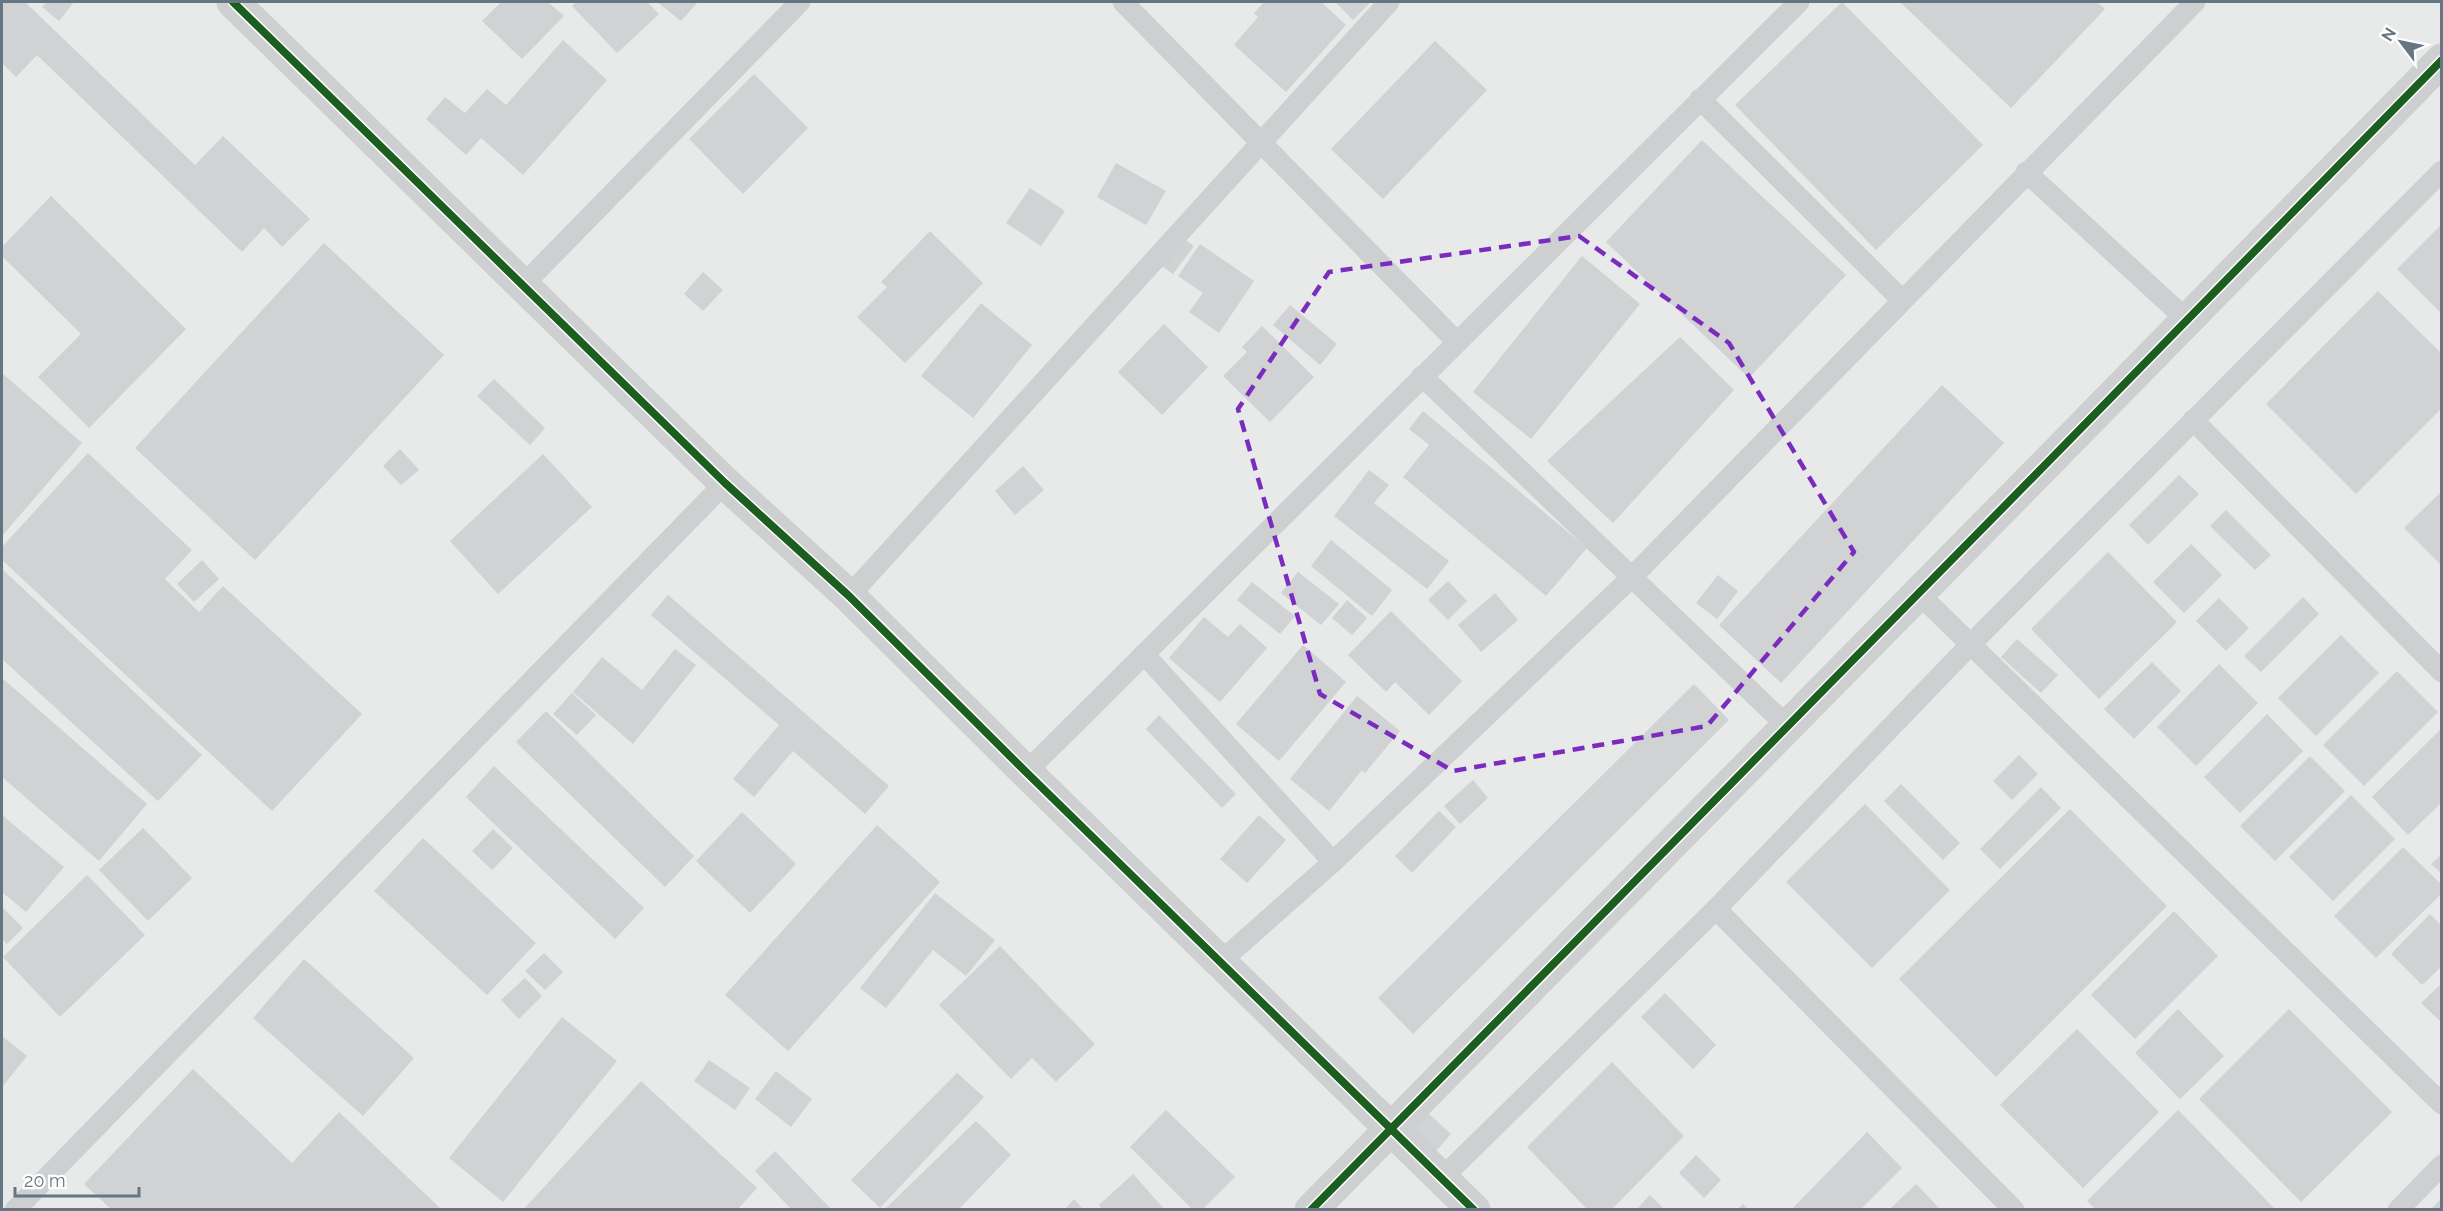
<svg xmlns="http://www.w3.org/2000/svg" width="2443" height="1211" viewBox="0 0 2443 1211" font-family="Raleway,sans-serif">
  <rect width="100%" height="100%" fill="#f9f9f9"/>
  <!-- built -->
  <path fill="#e8e9e9" d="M2 2H2441V1209L2 1210Z"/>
  <!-- building -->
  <g fill="#d0d2d3">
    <path d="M2 2H25L195 165 223 136 310 219 282 247 264 228 242 252 37 55 16 77 2 63Z"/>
    <path d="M47 2H74L59 21 42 7Z"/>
    <path d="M501 2H548L564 16 522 59 482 21Z"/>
    <path d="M576 2H647L659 14 617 53 572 6Z"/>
    <path d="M657 2H698L681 21Z"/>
    <path d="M1264 2H1321L1346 25 1286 92 1234 45 1258 17 1254 13Z"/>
    <path d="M1335 2H1371L1353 20Z"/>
    <path d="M1842 2 1983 145 1876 250 1735 105Z"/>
    <path d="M1900 2H2097L2105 9 2011 108Z"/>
    <path d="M563 40 607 80 523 175 481 138 466 155 426 119 445 97 465 113 487 89 506 105Z"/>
    <path d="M1435 41 1487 90 1383 199 1331 149Z"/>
    <path d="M754 74 808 128 743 194 689 139Z"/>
    <path d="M1702 140 1846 275 1749 378 1606 242Z"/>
    <path d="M1116 163 1166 191 1146 225 1097 197Z"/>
    <path d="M1030 188 1065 211 1041 246 1006 223Z"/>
    <path d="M51 196 186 329 89 428 38 377 81 334 2 256V247Z"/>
    <path d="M2442 224V314L2397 269Z"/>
    <path d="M930 231 983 283 905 363 857 317 887 287 881 282Z"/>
    <path d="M1180 236 1194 246 1173 274 1159 264Z"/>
    <path d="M324 243 444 355 255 560 135 448Z"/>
    <path d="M1200 244 1254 281 1219 333 1189 312 1203 293 1178 276Z"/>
    <path d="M1582 256 1640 304 1531 439 1473 392Z"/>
    <path d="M703 272 723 290 703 311 684 294Z"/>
    <path d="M2378 291 2442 354V408L2356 494 2266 404Z"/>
    <path d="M981 303 1032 345 973 418 921 376Z"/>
    <path d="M1290 305 1337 344 1320 365 1273 325Z"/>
    <path d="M1164 324 1208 367 1162 415 1118 372Z"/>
    <path d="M1262 326 1314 377 1270 422 1223 376 1247 352 1242 347Z"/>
    <path d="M1680 337 1734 390 1613 523 1547 461Z"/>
    <path d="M2 373 82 443 2 536Z"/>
    <path d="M494 379 545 428 530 445 477 396Z"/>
    <path d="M1942 385 2004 443 1781 683 1719 625Z"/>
    <path d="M1423 411 1587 548 1546 596 1403 477 1429 445 1409 429Z"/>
    <path d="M400 449 419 470 401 485 383 466Z"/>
    <path d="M88 453 192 550 165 579 199 612 223 586 362 714 272 811 2 560V547Z"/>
    <path d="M543 454 592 507 498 594 450 541Z"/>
    <path d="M1023 466 1044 490 1015 515 995 491Z"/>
    <path d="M1369 470 1389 485 1374 503 1449 561 1427 589 1334 516Z"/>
    <path d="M2179 475 2199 494 2148 545 2129 525Z"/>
    <path d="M2442 491V566L2404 528Z"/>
    <path d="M2226 510 2271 555 2255 570 2210 526Z"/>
    <path d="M1331 540 1392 590 1372 616 1311 566Z"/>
    <path d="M2191 544 2222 575 2184 613 2153 582Z"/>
    <path d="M2108 552 2177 622 2099 699 2031 629Z"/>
    <path d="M202 560 219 579 194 602 177 584Z"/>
    <path d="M2 569 202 755 158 801 2 659Z"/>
    <path d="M1298 572 1339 604 1321 625 1281 593Z"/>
    <path d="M1718 575 1738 591 1717 619 1696 603Z"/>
    <path d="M1448 581 1467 601 1448 620 1428 600Z"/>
    <path d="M1252 582 1295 616 1280 634 1237 600Z"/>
    <path d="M1495 593 1518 620 1481 652 1458 625Z"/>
    <path d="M668 595 889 786 865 814 793 751 754 797 733 779 779 725 651 615Z"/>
    <path d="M2303 597 2319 614 2261 672 2244 656Z"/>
    <path d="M2219 598 2249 628 2226 651 2196 621Z"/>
    <path d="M1347 600 1367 618 1352 635 1332 618Z"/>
    <path d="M1391 611 1462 681 1429 715 1395 682 1386 692 1348 655Z"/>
    <path d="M1204 617 1228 637 1240 624 1267 648 1220 702 1169 658Z"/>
    <path d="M2341 635 2379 673 2316 736 2278 698Z"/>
    <path d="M2017 639 2058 675 2041 693 2001 657Z"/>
    <path d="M1303 645 1346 682 1279 761 1236 724Z"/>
    <path d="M675 649 696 665 633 744 573 692 602 657 642 690Z"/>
    <path d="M2152 662 2181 691 2134 739 2104 709Z"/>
    <path d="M2219 664 2258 703 2196 766 2157 727Z"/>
    <path d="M2397 671 2438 712 2364 786 2323 745Z"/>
    <path d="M2 678 147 804 99 861 2 777Z"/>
    <path d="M1694 684 1729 720 1413 1034 1378 998Z"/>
    <path d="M572 693 596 715 577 735 553 714Z"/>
    <path d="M1357 696 1400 731 1365 773 1362 770 1329 811 1290 779Z"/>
    <path d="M546 711 694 856 665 887 516 742Z"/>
    <path d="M2267 714 2303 751 2240 813 2204 777Z"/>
    <path d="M1159 715 1236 794 1222 808 1146 729Z"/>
    <path d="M2442 728V802L2408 835 2372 797Z"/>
    <path d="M2019 755 2038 774 2012 800 1993 781Z"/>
    <path d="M2310 756 2345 791 2275 861 2240 826Z"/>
    <path d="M494 766 644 908 615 939 466 797Z"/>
    <path d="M1473 780 1488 798 1460 824 1444 806Z"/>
    <path d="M1901 784 1960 843 1943 860 1884 801Z"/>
    <path d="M2041 787 2061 808 2000 869 1980 849Z"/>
    <path d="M2351 795 2395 839 2333 901 2289 857Z"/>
    <path d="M1865 804 1950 890 1872 968 1786 882Z"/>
    <path d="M2070 809 2167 906 1996 1077 1899 979Z"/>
    <path d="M1439 811 1456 827 1412 873 1395 856Z"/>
    <path d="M742 812 796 864 750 913 696 861Z"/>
    <path d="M2 815 64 867 26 912 2 892Z"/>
    <path d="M1259 815 1286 840 1247 883 1220 859Z"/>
    <path d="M877 825 940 882 788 1051 725 995Z"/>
    <path d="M143 828 192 878 148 921 99 870Z"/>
    <path d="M493 829 513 848 492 870 472 851Z"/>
    <path d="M423 838 536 943 487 995 374 891Z"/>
    <path d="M2403 847 2442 885V893L2376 958 2334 916Z"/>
    <path d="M2442 854V874L2431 864Z"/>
    <path d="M87 875 145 935 60 1017 3 957Z"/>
    <path d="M935 893 995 940 966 976 933 950 886 1008 860 988Z"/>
    <path d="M2 907 23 928 7 944 2 939Z"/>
    <path d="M2174 911 2218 956 2135 1039 2091 995Z"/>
    <path d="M2430 914 2442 926V966L2422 985 2391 954Z"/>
    <path d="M1000 946 1095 1044 1056 1082 1032 1058 1011 1079 939 1005Z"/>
    <path d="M544 953 563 972 545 990 525 971Z"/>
    <path d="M304 959 414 1058 363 1116 253 1018Z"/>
    <path d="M525 978 542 996 519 1019 501 1000Z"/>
    <path d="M2442 983V1023L2421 1003Z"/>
    <path d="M1665 993 1716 1045 1693 1069 1641 1017Z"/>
    <path d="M2178 1009 2224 1056 2180 1099 2135 1053Z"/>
    <path d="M2289 1009 2392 1112 2301 1202 2199 1099Z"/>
    <path d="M562 1017 617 1061 503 1202 449 1158Z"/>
    <path d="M2077 1029 2159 1112 2083 1188 2000 1105Z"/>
    <path d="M2 1036 27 1056 2 1087Z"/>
    <path d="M709 1060 750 1088 735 1110 694 1081Z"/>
    <path d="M1612 1062 1684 1136 1611 1210H1588L1527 1147Z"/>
    <path d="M193 1069 292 1163 339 1112 442 1210H112L84 1184Z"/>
    <path d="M776 1071 812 1099 791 1127 755 1099Z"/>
    <path d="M957 1073 984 1097 880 1208 851 1180Z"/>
    <path d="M641 1081 757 1188 737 1210H523Z"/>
    <path d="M1166 1110 1235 1177 1202 1210H1193L1130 1147Z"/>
    <path d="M2178 1110 2276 1210H2096L2087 1201Z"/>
    <path d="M1428 1113 1451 1134 1430 1158 1407 1136Z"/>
    <path d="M976 1121 1011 1155 958 1210H884Z"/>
    <path d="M1867 1132 1902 1168 1860 1210H1791Z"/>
    <path d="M775 1151 832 1210H792L755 1171Z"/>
    <path d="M1696 1155 1721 1180 1704 1198 1679 1173Z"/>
    <path d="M1133 1174 1165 1210H1103L1099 1205Z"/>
    <path d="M1916 1184 1941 1210H1889Z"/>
    <path d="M1650 1195 1665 1210H1636Z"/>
    <path d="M2442 1198V1210H2430Z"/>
    <path d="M1074 1199 1084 1210H1064Z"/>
    <path d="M1743 1204 1749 1210H1737Z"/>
  </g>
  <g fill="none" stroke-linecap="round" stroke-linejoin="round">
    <!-- service -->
    <g stroke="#cecfd0" stroke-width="21">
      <path d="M1123 2 1457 342"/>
      <path d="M1700 99 1902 300"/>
      <path d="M2026 172 2187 320"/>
      <path d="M522 286 800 2"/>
      <path d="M1422 376 1787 726"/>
      <path d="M2193 420 2442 672"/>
      <path d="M1919 594 2442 1104"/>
      <path d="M849 596 1389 2"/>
      <path d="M1144 654 1333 862"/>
      <path d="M1026 772 1799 2"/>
      <path d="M1716 909 2014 1210"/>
      <path d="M1220 962 1333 862 1632 577 2195 2"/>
      <path d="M1442 1178 1716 909 1970 645 2442 171"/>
      <path d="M15 1210 725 483"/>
      <path d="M2398 1210 2442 1165"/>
    </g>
    <!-- minor -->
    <path stroke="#cecfd0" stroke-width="33" d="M1311 1210 2045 465 2442 60"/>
    <!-- tertiary -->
    <path stroke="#cecfd0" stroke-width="33" d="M233 2 725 483 849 596 1026 772 1474 1210"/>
    <defs>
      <g id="cycleway">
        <path d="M233 2 725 483 849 596 1026 772 1474 1210"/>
        <path d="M1311 1210 2045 465 2442 60"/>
      </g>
    </defs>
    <!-- cycleway casing -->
    <use href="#cycleway" stroke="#fff" stroke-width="11"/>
    <!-- cycleway -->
    <use href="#cycleway" stroke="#1b5e20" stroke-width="8"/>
  </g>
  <!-- marked area -->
  <path fill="none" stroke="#7b2cbf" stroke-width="4.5" stroke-dasharray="12 8" stroke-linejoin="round" d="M1579 236 1729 343 1854 552 1707 726 1453 771 1320 694 1238 409 1329 272Z"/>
  <!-- border -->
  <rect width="2443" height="1211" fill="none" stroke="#657683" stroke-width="6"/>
  <!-- north arrow -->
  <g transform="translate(2401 42) rotate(302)" stroke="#ffffff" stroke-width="4.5" paint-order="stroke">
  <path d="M0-4.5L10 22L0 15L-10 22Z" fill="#657683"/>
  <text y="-9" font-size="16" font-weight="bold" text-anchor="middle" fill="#657683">N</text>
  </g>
  <!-- scale -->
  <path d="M15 1187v9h124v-9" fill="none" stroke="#657683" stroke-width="3"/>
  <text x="24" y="1187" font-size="18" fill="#657683" stroke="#ffffff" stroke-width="4.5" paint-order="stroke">20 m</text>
</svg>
